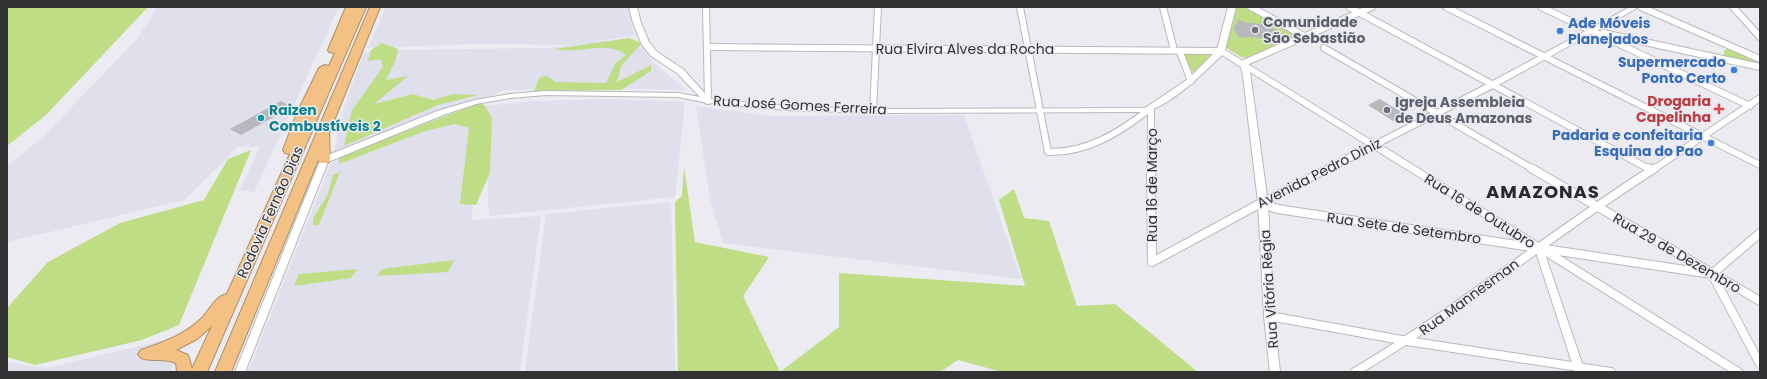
<svg xmlns="http://www.w3.org/2000/svg" width="1767" height="379" viewBox="0 0 1767 379" font-family="Poppins,sans-serif">
  <rect width="100%" height="100%" fill="#ebebf1"/>
  <!-- built -->
  <g fill="#e0dfec">
    <path d="M158 7H339L254 192 240 190 260 146 238 147 185 200 7 242V166L43 137 137 39Z"/>
    <path d="M386 7H628L634 36 591 42 635 39 653 62 686 90 620 88 505 90 333 154 345 105 363 53 392 50 553 48 571 45 475 44 368 48Z"/>
    <path d="M612 99 685 102 675 197 489 216 484 106 534 101Z"/>
    <path d="M696 106 770 116 964 115 1021 279 723 243 710 198Z"/>
    <path d="M476 108 472 220 541 216 520 372H248L331 163Z"/>
    <path d="M671 202 675 372H525L546 214Z"/>
    <path d="M186 335 170 371 7 372V362L46 368Z"/>
  </g>
  <!-- green -->
  <g fill="#bfdd84">
    <path d="M7 7H148L46 115 7 146Z"/>
    <path d="M1233 7H1248L1298 36 1246 58 1241 57 1225 47Z"/>
    <path d="M629 38 642 43 621 66 617 82 651 65V71L621 90 534 91 540 77 547 76 556 82 606 83 615 64 626 55C605 39 578 55 555 49Z"/>
    <path d="M382 43 398 49 396 59 386 80 408 76 374 104 413 94 433 100 453 94 478 95 438 105 344 146 352 110 383 67 381 59 368 61 371 50Z"/>
    <path d="M1730 47 1759 59 1756 63 1724 55V51Z"/>
    <path d="M1214 53 1194 74 1182 54Z"/>
    <path d="M482 102 492 118 490 172 476 205 460 204 469 128 455 124 425 131 339 164V157Z"/>
    <path d="M251 150 179 325 142 340 35 365 7 357V308L48 262 120 223 204 200 228 159Z"/>
    <path d="M684 167 695 242 769 257 743 296 780 372 839 327V273L1025 286 999 200 1014 189 1024 218 1049 221 1077 306 1115 304 1198 372H1002L958 360 940 372H678L675 202 682 196Z"/>
    <path d="M340 172 319 225H313V218L328 194 333 175Z"/>
    <path d="M454 260 448 272 377 276 382 269Z"/>
    <path d="M357 269 351 278 294 286 299 274Z"/>
  </g>
  <!-- building -->
  <g fill="#b7b7bc">
    <path d="M1239 19 1243 22 1270 25 1271 29H1276L1278 37 1273 36V39L1248 37 1240 38 1233 29Z"/>
    <path d="M1380 99 1406 115 1393 121 1368 105Z"/>
    <path d="M281 101 292 107 241 135 230 129Z"/>
  </g>
  <g fill="none" stroke-linecap="round" stroke-linejoin="round">
    <defs>
      <g id="minor-far1">
        <path d="M706 7 708 101"/>
        <path d="M1020 7 1048 152C1088 153 1120 132 1151 108"/>
        <path d="M1163 7 1173 46"/>
        <path d="M1251 7 1306 37"/>
        <path d="M1349 7 1649 169"/>
        <path d="M1446 7 1760 165"/>
        <path d="M1541 7 1750 106"/>
        <path d="M1641 7 1760 59"/>
        <path d="M1733 7 1760 37"/>
        <path d="M1603 33 1760 67"/>
        <path d="M708 47 1221 51"/>
        <path d="M1324 48 1533 169"/>
        <path d="M1180 52 1191 81"/>
        <path d="M1244 63 1372 7"/>
        <path d="M1151 108V169"/>
        <path d="M873 111 878 7"/>
        <path d="M1654 169 1760 98"/>
      </g>
      <g id="minor">
        <path d="M1151 168 1152 262 1263 202 1274 208 1284 210 1712 274"/>
        <path d="M1531 168 1760 301"/>
        <path d="M1648 168 1651 170"/>
        <path d="M1542 249 1738 372"/>
        <path d="M1712 274 1760 364"/>
        <path d="M1712 274 1760 233"/>
        <path d="M1269 316 1407 341 1611 372"/>
        <path d="M1355 372C1459 310 1553 233 1655 168"/>
      </g>
      <path id="tertiary" d="M629 7H637L641 23 649 42 657 52 683 69 710 99 787 106 873 109 1144 108 1148 106 1188 79 1217 50 1228 7H1236L1225 50 1243 61H1247L1248 64 1374 142 1489 83 1630 7H1639L1495 87 1381 145 1542 245 1585 372H1575L1535 249 1374 149 1268 203 1274 316 1280 372H1270L1264 316 1258 202 1243 76 1241 67 1222 55C1202 74 1171 106 1144 112L873 113 787 110 708 103 678 97 546 95 510 98 476 104 443 115 328 162 245 372H235L321 158 437 111 475 100 510 94 546 91 678 93 700 97 677 73 651 56 642 45 633 23ZM1250 72 1367 145 1267 196Z"/>
      <g id="motorway">
        <path d="M346 7H366L207 372H177L176 363C165 358 152 362 141 358L138 354 141 350C164 342 185 335 203 317 210 309 216 296 227 294L290 154 285 153 283 150 297 113 319 68 325 65 329 66 335 53 329 52 328 50ZM212 326 192 369 188 355 176 350 197 339Z"/>
        <path d="M370 7H380L329 133 330 160 328 163H320L318 160 231 372H215Z"/>
      </g>
    </defs>
    <!-- minor-far1 casing -->
    <use href="#minor-far1" stroke="#b8b8bd" stroke-width="8"/>
    <!-- minor casing -->
    <use href="#minor" stroke="#b8b8bd" stroke-width="10"/>
    <!-- tertiary casing -->
    <use href="#tertiary" stroke="#b8b8bd" stroke-width="2"/>
    <!-- motorway casing -->
    <use href="#motorway" stroke="#af8f67" stroke-width="2"/>
    <!-- minor-far1 -->
    <use href="#minor-far1" stroke="#fff" stroke-width="6"/>
    <!-- minor -->
    <use href="#minor" stroke="#fff" stroke-width="8"/>
    <!-- tertiary -->
    <use href="#tertiary" fill="#fff" fill-rule="evenodd"/>
    <!-- motorway -->
    <use href="#motorway" fill="#f3c183" fill-rule="evenodd"/>
  </g>
  <!-- markers -->
  <g fill="#6b7280" stroke="#ebebf1" stroke-width="1.5">
    <circle cx="1255" cy="30" r="4"/>
    <circle cx="1387" cy="110" r="4"/>
  </g>
  <g fill="#3f7fe0" stroke="#ebebf1" stroke-width="1.5">
    <circle cx="1560" cy="31" r="4"/>
    <circle cx="1734" cy="70" r="4"/>
    <circle cx="1711" cy="143" r="4"/>
  </g>
  <path fill="#e0444e" stroke="#ebebf1" stroke-width="1.5" d="M1717 103h4v4h4v4h-4v4h-4v-4h-4v-4h4z"/>
  <circle fill="#0f9aa8" stroke="#ebebf1" stroke-width="1.5" cx="261" cy="118" r="4"/>
  <g text-anchor="middle" dominant-baseline="central" stroke-width="3" stroke-linejoin="round" paint-order="stroke">
    <!-- worship labels -->
    <g font-size="14" font-weight="bold" fill="#5b616d" stroke="#ebebf1" text-anchor="start">
      <text x="1263" y="22">Comunidade<tspan x="1263" dy="16">São Sebastião</tspan></text>
      <text x="1395" y="102">Igreja Assembleia<tspan x="1395" dy="16">de Deus Amazonas</tspan></text>
    </g>
    <!-- shop labels -->
    <g font-size="14" font-weight="bold" fill="#366cbe" stroke="#ebebf1" text-anchor="end">
      <text x="1568" y="23" text-anchor="start">Ade Móveis<tspan x="1568" dy="16">Planejados</tspan></text>
      <text x="1726" y="62">Supermercado<tspan x="1726" dy="16">Ponto Certo</tspan></text>
      <text x="1703" y="135">Padaria e confeitaria<tspan x="1703" dy="16">Esquina do Pao</tspan></text>
    </g>
    <!-- street labels -->
    <g font-size="14" fill="#323134" stroke="#ebebf1">
      <text x="965" y="49">Rua Elvira Alves da Rocha</text>
      <text transform="translate(800 105) rotate(3)">Rua José Gomes Ferreira</text>
      <text transform="translate(1319 173) rotate(-27)">Avenida Pedro Diniz</text>
      <text transform="translate(1152 185) rotate(-90)">Rua 16 de Março</text>
      <text transform="translate(1480 211) rotate(32)">Rua 16 de Outubro</text>
      <text transform="translate(270 212) rotate(-66)">Rodovia Fernão Dias</text>
      <text transform="translate(1404 228) rotate(8)">Rua Sete de Setembro</text>
      <text transform="translate(1677 253) rotate(30)">Rua 29 de Dezembro</text>
      <text transform="translate(1269 289) rotate(-94)">Rua Vitória Régia</text>
      <text transform="translate(1469 297) rotate(-36)">Rua Mannesman</text>
    </g>
    <!-- health labels -->
    <g font-size="14" font-weight="bold" fill="#be3a42" stroke="#ebebf1" text-anchor="end">
      <text x="1711" y="101">Drogaria<tspan x="1711" dy="16">Capelinha</tspan></text>
    </g>
    <!-- culture labels -->
    <g font-size="14" font-weight="bold" fill="#0d838f" stroke="#ebebf1" text-anchor="start">
      <text x="269" y="110">Raizen<tspan x="269" dy="16">Combustíveis 2</tspan></text>
    </g>
    <!-- district labels -->
    <g font-size="18" font-weight="bold" letter-spacing="1" fill="#2a2a2e" stroke="#ebebf1">
      <text x="1543" y="191">AMAZONAS</text>
    </g>
  </g>
  <!-- border -->
  <rect width="1767" height="379" fill="none" stroke="#323134" stroke-width="16"/>
</svg>
